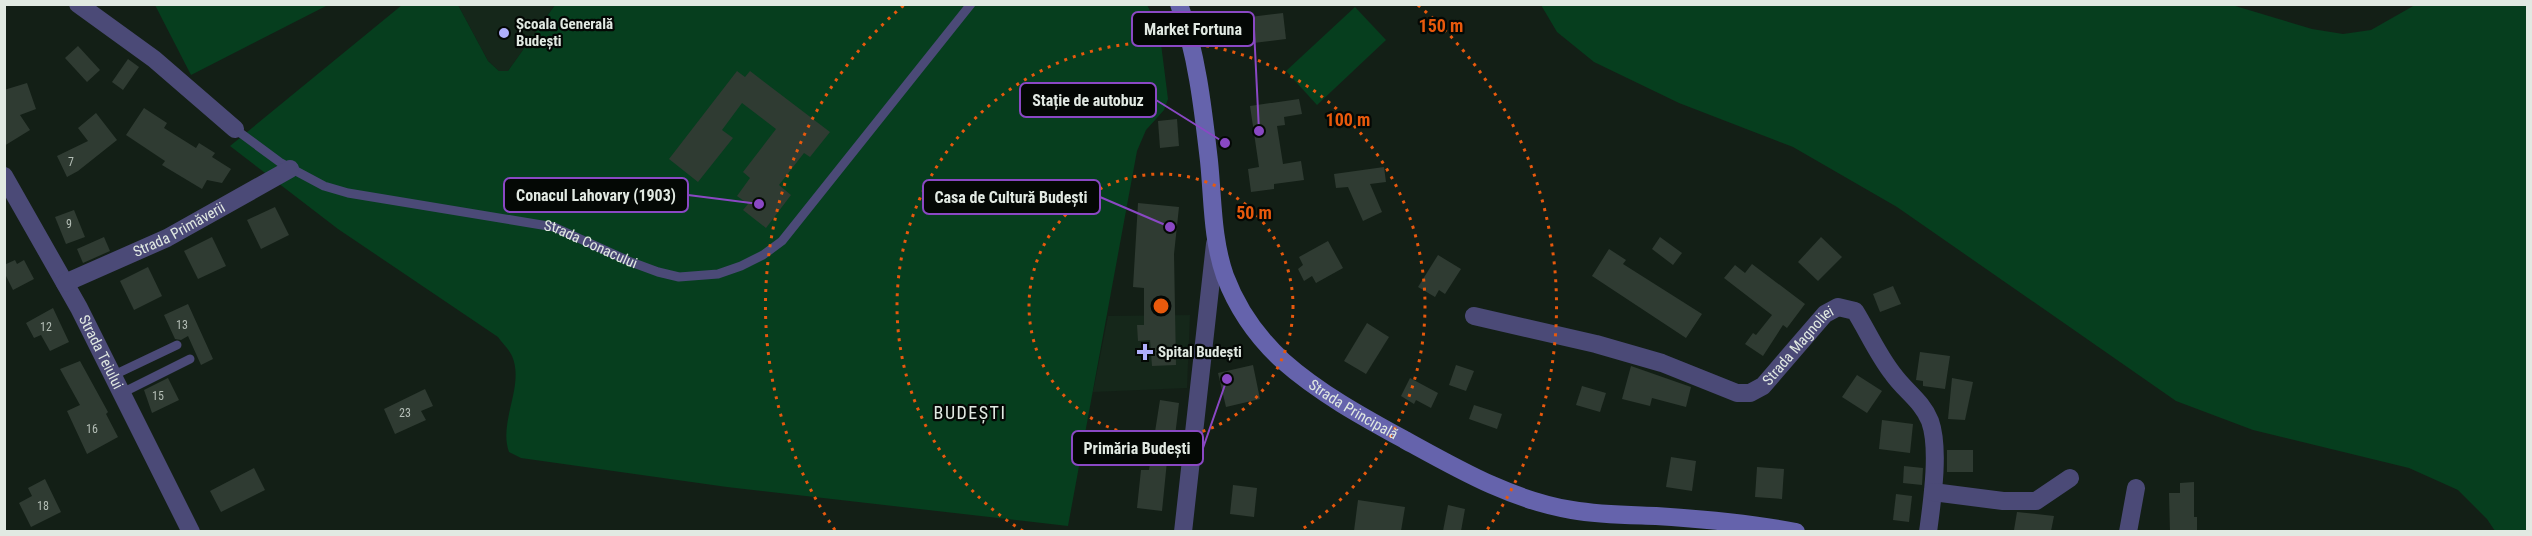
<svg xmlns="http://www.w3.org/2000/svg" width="2532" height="536" viewBox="0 0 2532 536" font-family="'Roboto Condensed',sans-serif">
  <rect width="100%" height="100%" fill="#131f16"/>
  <!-- built -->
  <g fill="#15271a">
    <path d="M458 5H555L508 71H499L488 61Z"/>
    <path d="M1190 315 1187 388 1093 392 1108 316Z"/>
  </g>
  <!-- green -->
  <g fill="#063e1e">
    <path d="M155 5H328L191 75Z"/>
    <path d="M402 5H458L488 61 499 71H508L555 5H1147L1159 28 1168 99 1164 110 1146 130 1137 151 1068 526 727 487 521 458 509 452C498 422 525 386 512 356 509 349 502 343 498 337L338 229 230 146Z"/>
    <path d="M2232 5 2312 29 2343 34 2371 30 2415 5H2527V531H2495L2487 519 2458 490 2409 468 2253 430 2176 401 1897 207 1793 147 1679 103 1594 62 1557 32 1541 5Z"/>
    <path d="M1355 7 1386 40 1317 105 1286 71Z"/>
  </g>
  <!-- building -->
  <g fill="#2f3b32">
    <path d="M1283 13 1286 39 1245 44 1242 18Z"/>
    <path d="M78 46 100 70 87 82 65 58Z"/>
    <path d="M128 59 139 67 123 90 112 82Z"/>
    <path d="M737 71 745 77 750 71 830 132 810 157 804 153 779 185 791 195 766 228 743 210 748 204 737 196 750 178 743 172 776 129 742 103 722 130 733 138 698 182 669 159Z"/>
    <path d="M27 83 36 109 20 115 30 130 4 146V90Z"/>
    <path d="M1299 99 1302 114 1284 117 1285 125 1277 126 1283 164 1301 161 1304 180 1274 184V189L1251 192 1248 169 1259 167 1250 106Z"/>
    <path d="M144 108 167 123 164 128 196 148 199 143 215 153 212 157 231 169 222 183 207 180 202 189 162 165 165 161 126 135Z"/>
    <path d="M96 113 117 140 78 171 67 177 57 156 88 141 78 128Z"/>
    <path d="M1177 119 1179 146 1160 148 1158 121Z"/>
    <path d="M1384 167 1386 182 1370 184 1382 212 1363 221 1348 187 1336 188 1334 174Z"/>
    <path d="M1138 203 1179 207 1174 254 1176 365 1152 366 1150 340 1138 341 1137 325H1144V288L1133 287Z"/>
    <path d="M275 207 289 235 261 249 247 220Z"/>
    <path d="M74 210 85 237 66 244 55 217Z"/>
    <path d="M104 237 110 251 83 263 77 249Z"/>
    <path d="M212 237 226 266 198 279 184 251Z"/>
    <path d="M1660 237 1682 253 1673 265 1652 249Z"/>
    <path d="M1821 237 1842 257 1818 281 1798 262Z"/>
    <path d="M1328 241 1343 268 1316 283 1312 276 1304 281 1298 269 1303 265 1299 257Z"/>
    <path d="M1609 249 1626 260 1623 264 1702 314 1686 338 1592 276Z"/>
    <path d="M1438 255 1461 269 1445 294 1439 290 1435 297 1418 287Z"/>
    <path d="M15 260 17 264 24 260 34 279 13 290 4 272V265Z"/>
    <path d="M1752 264 1805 304 1787 328 1783 325 1763 356 1745 344 1753 333 1756 335 1772 315 1724 278 1735 265 1745 273Z"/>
    <path d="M148 267 162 296 134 310 120 281Z"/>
    <path d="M1893 286 1901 304 1880 312 1873 294Z"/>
    <path d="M188 304 213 359 201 365 188 336 181 340 175 339 164 315Z"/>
    <path d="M53 308 69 342 50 351 41 335 34 338 26 323Z"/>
    <path d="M1367 323 1389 337 1366 374 1344 361Z"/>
    <path d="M1920 352 1950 356 1945 389 1923 386V381L1916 380Z"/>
    <path d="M80 361 108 412 106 414 118 437 87 454 67 411 80 405 60 369Z"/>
    <path d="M1253 365 1260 399 1226 407 1218 373Z"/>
    <path d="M1456 365 1474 371 1466 391 1449 385Z"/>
    <path d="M1631 366 1691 387 1686 407 1652 398 1650 406 1622 399Z"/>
    <path d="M1857 375 1882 391 1867 413 1842 397Z"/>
    <path d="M168 378 179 400 152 413 144 390Z"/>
    <path d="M1410 378 1438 393 1431 408 1416 400 1414 404 1401 396Z"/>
    <path d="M1952 378 1973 382 1965 420 1948 419Z"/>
    <path d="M1582 386 1606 393 1600 412 1576 405Z"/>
    <path d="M425 389 433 406 421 411 426 420 395 434 384 409Z"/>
    <path d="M1160 400 1179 403 1172 461H1167L1162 511 1137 508 1141 470H1149Z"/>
    <path d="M1474 405 1502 414 1497 429 1469 419Z"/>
    <path d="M1882 420 1913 424 1910 453 1879 449Z"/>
    <rect x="1947" y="450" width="26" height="22"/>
    <path d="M1671 457 1696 461 1692 491 1666 487Z"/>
    <path d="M1904 466 1923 468 1922 485 1903 483Z"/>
    <path d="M1757 467 1784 469 1782 499 1755 497Z"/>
    <path d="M254 468 265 490 221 512 210 491Z"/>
    <path d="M45 479 61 512 31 527 19 503 32 496 28 488Z"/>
    <path d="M2194 482V517H2197V531H2170L2169 493H2180V483Z"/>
    <path d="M1233 485 1257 488 1254 517 1230 514Z"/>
    <path d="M1896 494 1912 496 1909 522 1893 520Z"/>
    <path d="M1358 500 1405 507 1401 531H1354Z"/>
    <path d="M1448 505 1465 509 1461 531H1443Z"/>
    <path d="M2017 512 2054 516 2051 531 2014 530Z"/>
  </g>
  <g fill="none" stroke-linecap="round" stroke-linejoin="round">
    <!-- service -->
    <g stroke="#4b4a77" stroke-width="9">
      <path id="s1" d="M235 129 281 163 324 186 348 193 554 227 631 262 658 272 679 277 718 274 741 266 763 255 782 241 971 4"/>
      <path d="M114 375 177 345"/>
      <path d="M122 393 190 359"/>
    </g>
    <!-- minor -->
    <g stroke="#4b4a77" stroke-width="18">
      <path d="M78 4 154 59 235 129"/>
      <path id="s2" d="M4 176 79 308 191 532"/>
      <path id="s3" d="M65 283 167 238 290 169"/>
      <path id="s4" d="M1474 316 1596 344 1662 363 1737 393H1750L1763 386 1825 314 1838 307 1855 311C1868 332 1878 355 1893 374 1905 391 1922 401 1930 421 1940 449 1932 502 1928 532"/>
      <path d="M1933 492 2003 501H2036L2070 478"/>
      <path d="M1183 532 1215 244"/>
      <path d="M2128 532 2136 488"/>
    </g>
    <!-- secondary -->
    <path stroke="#6563ac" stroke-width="18" id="s5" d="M1179 4C1197 54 1203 109 1209 161 1213 200 1212 239 1225 276 1237 308 1258 338 1283 361 1319 393 1363 417 1405 440 1458 469 1511 500 1572 510 1600 515 1628 515 1656 516 1704 519 1750 523 1796 532"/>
  </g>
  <!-- distance rings -->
  <g fill="none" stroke="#e8590c" stroke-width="3" stroke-dasharray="3 6">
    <circle cx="1161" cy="306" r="132"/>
    <path d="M1023 531A264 264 0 1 1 1299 531"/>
    <path d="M835 530A396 396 0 0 1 904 5M1418 5A396 396 0 0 1 1487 530"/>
  </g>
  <!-- markers -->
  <g fill="#aeaefb" stroke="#040805" stroke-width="2">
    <circle cx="504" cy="33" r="6"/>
    <path d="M1142 343h6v6h6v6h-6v6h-6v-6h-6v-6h6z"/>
  </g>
  <g text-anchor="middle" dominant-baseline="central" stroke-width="4.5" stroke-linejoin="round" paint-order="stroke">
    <!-- number labels -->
    <g font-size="12" fill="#b4beb6">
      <text x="71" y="162">7</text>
      <text x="69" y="224">9</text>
      <text x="182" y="325">13</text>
      <text x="46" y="327">12</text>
      <text x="158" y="396">15</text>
      <text x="405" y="413">23</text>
      <text x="92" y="429">16</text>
      <text x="43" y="506">18</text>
    </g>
    <!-- poi labels -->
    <g font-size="15" font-weight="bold" fill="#e1e9e2" stroke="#040805" text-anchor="start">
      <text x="516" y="24">Școala Generală<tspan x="516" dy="17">Budești</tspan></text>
      <text x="1158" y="352">Spital Budești</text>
    </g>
    <!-- street labels -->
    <g font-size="15" fill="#e1e9e2" stroke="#040805">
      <text stroke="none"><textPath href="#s3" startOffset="126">Strada Primăverii</textPath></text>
      <text stroke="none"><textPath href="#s1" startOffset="380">Strada Conacului</textPath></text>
      <text stroke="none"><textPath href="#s4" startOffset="356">Strada Magnoliei</textPath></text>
      <text stroke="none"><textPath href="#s2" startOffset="201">Strada Teiului</textPath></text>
      <text stroke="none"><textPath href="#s5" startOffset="466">Strada Principală</textPath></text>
    </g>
    <!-- quarter labels -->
    <g font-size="18" letter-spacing="1.5" fill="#e1e9e2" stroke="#040805">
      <text x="970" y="412">BUDEȘTI</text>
    </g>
  </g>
  <circle cx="1161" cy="306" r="9" fill="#e8590c" stroke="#040805" stroke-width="3"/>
  <g font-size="18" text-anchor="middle" font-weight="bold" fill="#e8590c" stroke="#040805" stroke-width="4.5" stroke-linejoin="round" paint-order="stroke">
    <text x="1441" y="32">150 m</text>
    <text x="1348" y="126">100 m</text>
    <text x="1254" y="219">50 m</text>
  </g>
  <!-- callouts -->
  <path fill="none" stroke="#8a48c4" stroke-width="2" d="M1259 131L1254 29M1225 143L1156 100M759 204L688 195M1170 227L1100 197M1227 379L1203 448"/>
  <g fill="#8a48c4" stroke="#040805" stroke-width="2">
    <circle cx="1259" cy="131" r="6"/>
    <circle cx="1225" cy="143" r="6"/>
    <circle cx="759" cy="204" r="6"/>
    <circle cx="1170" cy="227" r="6"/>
    <circle cx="1227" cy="379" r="6"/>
  </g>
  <g fill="#040805" stroke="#8a48c4" stroke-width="2">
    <rect x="1132" y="12" width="122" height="34" rx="6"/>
    <rect x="1020" y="83" width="136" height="34" rx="6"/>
    <rect x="504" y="178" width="184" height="34" rx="6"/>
    <rect x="923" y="180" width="177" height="34" rx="6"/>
    <rect x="1072" y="431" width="131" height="34" rx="6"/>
  </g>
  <g font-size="16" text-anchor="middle" font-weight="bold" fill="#e1e9e2">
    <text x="1193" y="35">Market Fortuna</text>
    <text x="1088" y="106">Stație de autobuz</text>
    <text x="596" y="201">Conacul Lahovary (1903)</text>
    <text x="1011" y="203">Casa de Cultură Budești</text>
    <text x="1137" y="454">Primăria Budești</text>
  </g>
  <!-- border -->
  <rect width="2532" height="536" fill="none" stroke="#e1e9e2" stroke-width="12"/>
</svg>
